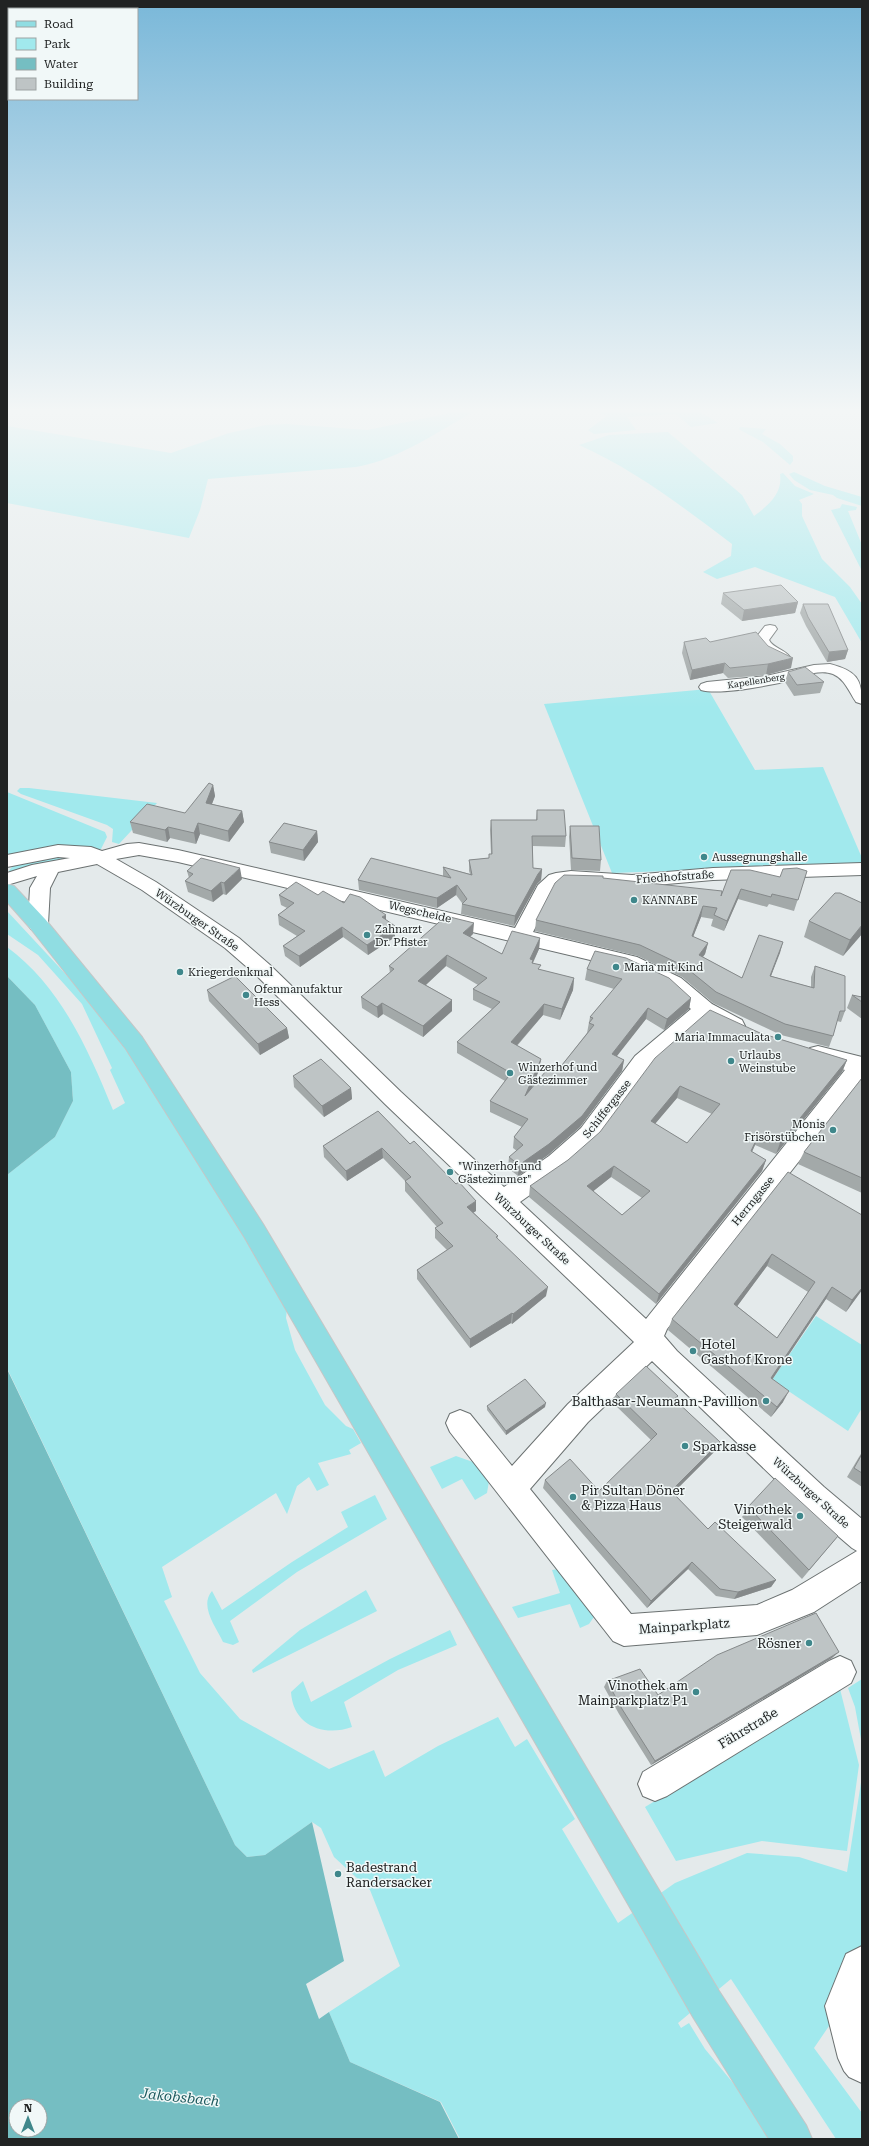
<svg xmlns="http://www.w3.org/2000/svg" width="869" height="2146" viewBox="0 0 869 2146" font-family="'Roboto Serif',serif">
  <rect width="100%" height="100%" fill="#e4eaeb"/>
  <!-- green -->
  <g fill="#a1e9ed">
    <path d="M454 408H481C440 429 402 459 356 467L208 479 200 510 189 538 7 503V426L171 453 229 433 266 425 287 424 367 430 446 414Z"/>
    <path d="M588 408H694L718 423 691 427 676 414 627 417 636 430 594 434 588 430 607 416Z"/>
    <path d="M740 427 766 429 762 434 780 444 793 456V461L790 465 763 442 742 431 739 429Z"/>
    <path d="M668 432 742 495 754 516C769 505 783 493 780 474L783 473 795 486 814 494 799 500 802 504V516L822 559 850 587 862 604V643L835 597 755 567 717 579 703 572 731 556 732 544C683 507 635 470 579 445L609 435Z"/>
    <path d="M794 472 825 486 862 497V506L837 498 833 495 810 490 794 480 789 474Z"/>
    <path d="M842 504 857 507 856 510 848 511 862 545V571L831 510 840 508Z"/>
    <path d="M708 689 755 770 823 767 862 858V864L612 873 544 704Z"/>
    <path d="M20 788H29L157 803 119 844 112 842 113 829 107 825 21 794 17 791Z"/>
    <path d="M7 792 105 832 107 837 101 849 7 858Z"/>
    <path d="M51 857 66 859 19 872 9 871C15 860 40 860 51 857Z"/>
    <path d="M7 911 86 996 126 1048 235 1221 287 1309 286 1318 295 1350 325 1405 346 1426 353 1429 361 1443 349 1450 351 1454 318 1463 329 1485 317 1491 309 1477 297 1486 287 1514 276 1493 162 1567 172 1597 164 1601 200 1673 240 1719 329 1769 374 1750 385 1777 438 1746 498 1717 515 1747 527 1739 575 1819 562 1829 618 1923 675 1883 747 1853 799 1857 847 1872 862 1776V1964L844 2004 814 2048 862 2113V2139H836L731 1979 678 2023 681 2028 689 2023 705 2049 743 2095 771 2139H460L441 2102 350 2062 329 2012 400 1966 370 1890 334 1857 321 1828 312 1822 265 1855 247 1857 235 1845 7 1368V1175L55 1137 73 1101 71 1072 35 1005 7 976V947C61 987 88 1049 113 1110L125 1103 110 1070 112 1068 82 1004 38 955 7 934Z"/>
    <path d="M816 1316 862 1345V1408L848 1431 772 1380Z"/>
    <path d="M456 1456 473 1462 489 1481 487 1493 475 1500 462 1479 442 1489 430 1467Z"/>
    <path d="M375 1495 387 1519 297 1572 230 1621 239 1642 233 1645 223 1642C216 1627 199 1606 212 1591L222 1610 292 1562 348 1527 341 1512Z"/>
    <path d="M565 1568 596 1614 589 1624 580 1628 570 1604 518 1618 512 1607 560 1593 552 1570Z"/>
    <path d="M366 1590 377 1611 253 1673 252 1670 300 1630Z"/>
    <path d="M450 1630 457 1645 398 1670 344 1702 352 1727C324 1737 293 1726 291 1692L303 1681 311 1702 390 1659Z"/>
    <path d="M862 1679V1745L855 1707 848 1688Z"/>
    <path d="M840 1689 859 1765 847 1851 762 1841 676 1861 645 1807Z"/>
  </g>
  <!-- water -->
  <g fill="#75bec2" fill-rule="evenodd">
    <path d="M7 976 35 1005 71 1072 73 1101 55 1137 7 1175Z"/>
    <path d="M7 1369 235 1845 247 1857 265 1855 312 1822 344 1961 306 1984 319 2019 329 2012 350 2062 440 2102 459 2139H7ZM16 2106H40V2130H16Z"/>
  </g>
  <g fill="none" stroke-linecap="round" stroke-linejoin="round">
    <defs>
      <g id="minor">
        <path d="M770 625 775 626 777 629 769 640C773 648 784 649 790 657L787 660C774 664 760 651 754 640L765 626Z"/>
        <path d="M830 664C856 671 862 678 862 704L856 702C849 692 845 679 833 674 818 668 798 678 784 682 765 686 719 695 701 690L699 687 701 684 707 682 766 676 814 665Z"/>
        <path d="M139 843 178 850 515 928 538 885 549 875 556 873 571 871 632 875 713 868 862 863V875L713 880 632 887 571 883 562 884 553 893 533 932 637 957 681 978 712 1004 742 1020 745 1026 742 1032 734 1034 706 1020 651 1068 597 1142 565 1170 520 1202 646 1319 845 1070 810 1060 807 1054 810 1048 818 1046 862 1057V1081L667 1329 664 1336 677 1351 824 1487 862 1519V1581L814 1612 757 1635 624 1646 613 1641 450 1432 446 1423 450 1414 460 1410 470 1414 512 1466 568 1404 634 1342 385 1104 256 975 225 948 142 890 97 864 58 872 50 888 48 924 45 929 38 931 31 929 28 924 30 888 37 876 7 885V873L32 865 70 858 58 857 7 867V855L58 845 91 847 102 851 127 844ZM139 855 178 862 624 968 667 988 691 1009 635 1056 581 1128 549 1156 504 1187 401 1092 270 965 239 938 156 882 116 859ZM652 1361 804 1507 852 1548 857 1551 792 1590 757 1605 631 1614 530 1489 588 1422Z"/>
        <path d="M840 1656 851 1661 856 1672 851 1683 667 1796 655 1801 643 1796 638 1784 643 1772 829 1661Z"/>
        <path d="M862 1946V2083L849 2077 844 2071 838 2058 825 2006 846 1954Z"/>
      </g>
      <path id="major" d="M7 884 14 886 45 919 142 1037 263 1224 719 1991 806 2125 812 2139H769L693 2017 245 1238 126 1049 31 929 7 902Z"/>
    </defs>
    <!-- minor casing -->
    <use href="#minor" stroke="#6b7171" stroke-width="2"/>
    <!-- major casing -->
    <use href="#major" stroke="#c5c6c6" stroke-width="2"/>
    <!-- minor -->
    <use href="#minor" fill="#fff" fill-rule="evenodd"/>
    <!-- major -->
    <use href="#major" fill="#90dde2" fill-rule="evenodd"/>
  </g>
  <!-- wall -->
  <g fill="#a3a9a9" fill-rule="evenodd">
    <path d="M723 593 798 602 795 613 742 621 721 604Z"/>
    <path d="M803 604 848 650 845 659 827 662 806 626 800 613Z"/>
    <path d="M684 642H710L768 646 791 668 766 675 728 678 723 673 690 680 682 653Z"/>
    <path d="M788 672 824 682 820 693 794 696 785 682Z"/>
    <path d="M213 785 215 796 212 804 242 811 244 822 229 842 200 834 196 844 170 838 167 842 133 833 130 822 185 813Z"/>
    <path d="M537 810 566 836 565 847 533 846V868L542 869 541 880 537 884 514 926 461 914 462 904V903L456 895 437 908 359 890 358 880 443 876V867L470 874 469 871V860L489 858 491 854 490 830 491 820H536Z"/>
    <path d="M570 826 601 860 600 871 571 870 569 837Z"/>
    <path d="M317 831 318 842 304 861 271 853 269 842Z"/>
    <path d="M731 870 780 877 807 871 794 911 769 904 767 907 738 899 724 931 711 926 713 919 701 917 693 937 708 943 705 954 703 957 742 978 783 942 771 976 811 987V977L815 966 845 1011 841 1022 837 1021 833 1036 829 1047 781 1035 713 1003 682 977 638 956 535 931 536 920 603 878 721 896Z"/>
    <path d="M187 871 242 879 226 895 223 894 213 902 188 892 185 881 189 878Z"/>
    <path d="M279 895H318L344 903 386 920 395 937 368 955 343 937 300 967 285 956 283 946 297 936 279 925 278 915 287 908 281 905Z"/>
    <path d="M809 921 862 934 843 956 804 937Z"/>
    <path d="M473 934 470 936 502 954 540 938 539 949 533 963 540 970 574 978 573 990 560 1020 543 1015 517 1046 541 1059 539 1070 532 1088 558 1070 587 1033 590 1017 614 989 585 980 587 969 691 998 689 1009 664 1030 646 1019 616 1056 624 1060 622 1071 580 1127 548 1155 518 1176 508 1168 509 1157 517 1151 513 1148 514 1137 522 1127 490 1112V1101L505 1081 457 1053V1042L492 1009 473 1000V989L478 985 446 966 426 985 452 1000V1011L423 1037 383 1014 378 1018 362 1008 361 997 390 973 389 966Z"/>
    <path d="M207 990 287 1028 289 1038 260 1055 209 1001Z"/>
    <path d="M852 995 862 997V1019L847 1008Z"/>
    <path d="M760 1033 847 1060 842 1072 776 1154 755 1145 752 1152 766 1160 762 1171 656 1304 529 1197 530 1186ZM677 1098 712 1114 687 1143 655 1124ZM611 1177 642 1198 622 1215 593 1191Z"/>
    <path d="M293 1076 351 1088 352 1099 324 1117 294 1087Z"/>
    <path d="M862 1078V1193L798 1164 804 1152Z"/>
    <path d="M378 1111 476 1211 473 1212 498 1236 497 1239 546 1296 512 1324 511 1323 470 1348 417 1279V1270L447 1250 435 1238V1228L437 1227 405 1191V1181L383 1158 347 1181 324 1157 323 1146Z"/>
    <path d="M788 1172 862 1290 846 1312 826 1299 772 1379 783 1402 771 1417 668 1330 672 1319ZM767 1266 808 1292 777 1338 737 1306Z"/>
    <path d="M616 1394 678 1396 676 1401 720 1442 716 1450 673 1493 708 1529 776 1580 771 1587 734 1599 716 1596 688 1569 647 1608 543 1488 545 1480 599 1491 651 1440 613 1403Z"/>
    <path d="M487 1406 545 1407 506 1435 487 1410Z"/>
    <path d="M862 1452V1487L847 1477Z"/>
    <path d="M748 1507 838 1536 802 1579 742 1517Z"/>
    <path d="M832 1658 651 1765 619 1714 604 1687 607 1681 658 1695Z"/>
  </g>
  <!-- shaded-wall -->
  <g fill="#85898a">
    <path d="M798 602 795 613 742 621 744 610Z"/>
    <path d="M848 650 845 659 827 662 829 652Z"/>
    <path d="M793 658 791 668 766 675 768 664Z"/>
    <path d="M725 663 723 673 690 680 692 670Z"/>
    <path d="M213 785 215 796 208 814 206 803Z"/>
    <path d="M242 811 244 822 229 842 228 831Z"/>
    <path d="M198 823 200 834 196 844 194 833Z"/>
    <path d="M168 827 170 838 167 842 165 830Z"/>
    <path d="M317 831 318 842 304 861 303 850Z"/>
    <path d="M240 868 242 879 226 895 224 883Z"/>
    <path d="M542 869 541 880 537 884 514 926 515 916 538 874Z"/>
    <path d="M221 882 223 894 213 902 211 891Z"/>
    <path d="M457 885 456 895 437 908V898Z"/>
    <path d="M741 889 738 899 724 931 727 921Z"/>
    <path d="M703 906 701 917 689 947 692 936Z"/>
    <path d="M386 915V925L382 917Z"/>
    <path d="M474 923 473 934 463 944V933Z"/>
    <path d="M862 925V934L843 956 850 940Z"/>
    <path d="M395 926V937L368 955 367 945Z"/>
    <path d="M342 927 343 937 300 967 299 956Z"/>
    <path d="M540 938 539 949 533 962 532 971 530 959Z"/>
    <path d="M783 942 780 953 767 986 770 976Z"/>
    <path d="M708 943 705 954 696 965 699 955Z"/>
    <path d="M447 955 446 966 418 992V981Z"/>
    <path d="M574 978 573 990 560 1020 562 1009Z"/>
    <path d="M691 998 689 1009 664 1030 667 1019Z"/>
    <path d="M452 1000V1011L423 1037V1026Z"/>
    <path d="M382 1003 383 1014 378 1018 377 1007Z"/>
    <path d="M544 1004 543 1015 510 1053 511 1042Z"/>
    <path d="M648 1008 646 1019 610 1065 612 1054Z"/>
    <path d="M287 1028 289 1038 260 1055 258 1044Z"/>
    <path d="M541 1059 539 1070 524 1107 525 1096Z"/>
    <path d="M624 1060 622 1071 580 1127 548 1155 518 1176 519 1165Z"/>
    <path d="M847 1060 842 1072 776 1154 780 1143Z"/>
    <path d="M680 1086 677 1098 648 1132 651 1121Z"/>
    <path d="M351 1088 352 1099 324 1117 322 1106Z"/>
    <path d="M759 1134 755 1145 747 1162 751 1151Z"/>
    <path d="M382 1148 383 1158 347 1181 346 1171Z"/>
    <path d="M766 1160 762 1171 656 1304 659 1294Z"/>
    <path d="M614 1166 611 1177 586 1197 587 1186Z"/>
    <path d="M476 1201V1211L467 1217V1207Z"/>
    <path d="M772 1254 767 1266 730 1316 734 1304Z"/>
    <path d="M548 1287 546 1296 512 1324 513 1314Z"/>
    <path d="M832 1287 826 1299 766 1389 771 1378Z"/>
    <path d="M862 1288V1290L846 1312 852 1300Z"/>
    <path d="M512 1313 511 1323 470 1348V1339Z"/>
    <path d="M789 1391 783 1402 771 1417 777 1407Z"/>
    <path d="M546 1403 545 1407 506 1435V1431Z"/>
    <path d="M720 1442 716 1450 668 1498 671 1491Z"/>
    <path d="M692 1562 688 1569 647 1608 651 1601Z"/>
    <path d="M776 1580 771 1587 734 1599 738 1592Z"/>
    <path d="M839 1652 832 1658 651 1765 655 1761Z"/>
  </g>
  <!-- building -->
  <g fill="#bec4c5" stroke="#85898a" fill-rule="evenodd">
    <path d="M781 585 798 602 744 610 723 593Z"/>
    <path d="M803 604H828L848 650 829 652 808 617Z"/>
    <path d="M756 632 768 646 793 658 768 664 730 668 725 663 692 670 684 642 706 638 710 642Z"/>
    <path d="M805 667 824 682 797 685 788 672Z"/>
    <path d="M209 783 213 785 206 803 242 811 228 831 198 823 194 833 168 827 165 830 130 822 147 804 185 813Z"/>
    <path d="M537 810H564L566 836H532L533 868 542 869 538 874 515 916 462 904 467 899 457 885 437 898 358 880 371 858 451 878 443 867 472 875 469 860 489 858V854H492L491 820H537Z"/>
    <path d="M284 823 317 831 303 850 269 842Z"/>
    <path d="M570 826H599L601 860 572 858Z"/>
    <path d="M201 858 240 868 224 883 221 882 211 891 185 881 193 874 187 871Z"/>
    <path d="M797 868 807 871 798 900 772 894 771 897 741 889 727 921 714 915 717 908 703 906 692 936 708 943 699 955 742 978 759 935 783 942 770 976 814 988 815 966 845 976V1011H840L833 1036 785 1024 716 992 684 966 640 945 536 920 555 883 564 875 603 876V878L722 891 721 896 731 870H750L780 877 783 869Z"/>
    <path d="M296 882 318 895 323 891 344 903 350 894 360 897 386 915 382 917 395 926 367 945 342 927 299 956 283 946 305 931 278 915 294 903 279 895Z"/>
    <path d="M835 893H840L862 903V925L850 940 809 921Z"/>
    <path d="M446 916 474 923 463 933 502 954 512 931 540 938 530 959 533 960 532 963 541 965 538 969 574 978 562 1009 544 1004 511 1042 541 1059 525 1096 551 1065 558 1070 594 1025 589 1023 593 1018 590 1017 622 979 587 969 595 951 626 958 669 978 691 998 667 1019 648 1008 612 1054 624 1060 582 1116 549 1144 519 1165 509 1157 523 1145 514 1137 528 1119 490 1101 511 1073 457 1042 500 1002 473 989 487 978 447 955 418 981 452 1000 423 1026 382 1003 377 1007 361 997 394 969 389 966Z"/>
    <path d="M235 976 287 1028 258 1044 207 990Z"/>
    <path d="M852 995 862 997V1002Z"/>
    <path d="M710 1010 760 1033 847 1060 780 1143 759 1134 751 1151 766 1160 659 1294 530 1186 568 1160 600 1132 655 1058ZM680 1086 720 1104 687 1143 651 1121ZM614 1166 650 1191 622 1215 587 1186Z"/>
    <path d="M321 1059 351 1088 322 1106 293 1076Z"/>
    <path d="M862 1078V1178L804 1152Z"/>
    <path d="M378 1111 410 1144 414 1141 456 1184 459 1182 476 1201 467 1207 498 1236 496 1237 548 1287 513 1314 512 1313 470 1339 417 1270 453 1246 435 1228 443 1223 405 1181 411 1177 382 1148 346 1171 323 1146Z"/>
    <path d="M788 1172 862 1215V1288L852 1300 832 1287 771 1378 789 1391 777 1407 672 1319ZM772 1254 815 1282 777 1338 734 1304Z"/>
    <path d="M646 1366 678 1396 674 1399 720 1442 671 1491 708 1529 715 1522 776 1580 738 1592 720 1589 692 1562 651 1601 545 1480 570 1459 599 1491 657 1434 616 1394Z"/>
    <path d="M525 1379 546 1403 506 1431 487 1406Z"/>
    <path d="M862 1454V1473L854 1468Z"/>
    <path d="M775 1478 838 1536 809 1570 748 1507Z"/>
    <path d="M816 1613 839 1652 655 1761 622 1709 607 1681 640 1669 658 1695 717 1655Z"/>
  </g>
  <!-- sky -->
  <linearGradient id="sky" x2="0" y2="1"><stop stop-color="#7ab8d9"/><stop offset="0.58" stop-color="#f3f6f6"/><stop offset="1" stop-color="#f3f6f6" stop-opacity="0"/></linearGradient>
  <rect width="869" height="708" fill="url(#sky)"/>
  <!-- markers -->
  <g fill="#3f878b" stroke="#f1f8f8" stroke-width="1.5">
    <circle cx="704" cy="857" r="4"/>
    <circle cx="634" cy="900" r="4"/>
    <circle cx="367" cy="935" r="4"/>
    <circle cx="616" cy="967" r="4"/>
    <circle cx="180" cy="972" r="4"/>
    <circle cx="246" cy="995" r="4"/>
    <circle cx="778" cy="1037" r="4"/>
    <circle cx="731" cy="1061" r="4"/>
    <circle cx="510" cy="1073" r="4"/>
    <circle cx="833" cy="1130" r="4"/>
    <circle cx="450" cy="1172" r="4"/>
    <circle cx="693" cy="1351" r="4"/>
    <circle cx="766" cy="1401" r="4"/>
    <circle cx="685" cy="1446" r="4"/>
    <circle cx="573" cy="1497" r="4"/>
    <circle cx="800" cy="1516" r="4"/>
    <circle cx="809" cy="1643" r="4"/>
    <circle cx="696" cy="1692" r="4"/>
    <circle cx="338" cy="1874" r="4"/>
  </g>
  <g text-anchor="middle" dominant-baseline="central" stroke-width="3" stroke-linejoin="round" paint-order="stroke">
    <!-- far-street labels -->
    <g font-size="9" fill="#212323" stroke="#f1f8f8">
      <text transform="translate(756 681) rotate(-9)">Kapellenberg</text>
    </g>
    <!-- poi labels -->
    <g font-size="11" fill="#212323" stroke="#f1f8f8" text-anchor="start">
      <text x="712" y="857">Aussegnungshalle</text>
      <text x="642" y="900">KANNABE</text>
      <text x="375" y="929">Zahnarzt<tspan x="375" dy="13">Dr. Pfister</tspan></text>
      <text x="624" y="967">Maria mit Kind</text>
      <text x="188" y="972">Kriegerdenkmal</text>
      <text x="254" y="989">Ofenmanufaktur<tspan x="254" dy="13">Hess</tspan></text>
      <text x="770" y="1037" text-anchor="end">Maria Immaculata</text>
      <text x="739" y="1055">Urlaubs<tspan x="739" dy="13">Weinstube</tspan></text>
      <text x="518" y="1067">Winzerhof und<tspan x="518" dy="13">Gästezimmer</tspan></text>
      <text x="825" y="1124" text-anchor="end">Monis<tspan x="825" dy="13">Frisörstübchen</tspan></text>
      <text x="458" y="1166">"Winzerhof und<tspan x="458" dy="13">Gästezimmer"</tspan></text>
    </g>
    <!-- street labels -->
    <g font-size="11" fill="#212323" stroke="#f1f8f8">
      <text transform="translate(675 877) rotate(-4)">Friedhofstraße</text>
      <text transform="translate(420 912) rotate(13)">Wegscheide</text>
      <text transform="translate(197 920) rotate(35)">Würzburger Straße</text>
      <text transform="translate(607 1109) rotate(-52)">Schiffergasse</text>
      <text transform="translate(753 1201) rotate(-51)">Herrngasse</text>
      <text transform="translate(532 1229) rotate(43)">Würzburger Straße</text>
      <text transform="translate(811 1493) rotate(42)">Würzburger Straße</text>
    </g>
    <!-- near-poi labels -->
    <g font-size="13" fill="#212323" stroke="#f1f8f8" text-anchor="start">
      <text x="701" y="1344">Hotel<tspan x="701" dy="15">Gasthof Krone</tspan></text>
      <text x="758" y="1401" text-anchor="end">Balthasar-Neumann-Pavillion</text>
      <text x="693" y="1446">Sparkasse</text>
      <text x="581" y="1490">Pir Sultan Döner<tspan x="581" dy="15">&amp; Pizza Haus</tspan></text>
      <text x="792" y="1509" text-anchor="end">Vinothek<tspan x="792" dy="15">Steigerwald</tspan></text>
      <text x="801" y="1643" text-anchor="end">Rösner</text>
      <text x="688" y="1685" text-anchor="end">Vinothek am<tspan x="688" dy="15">Mainparkplatz P1</tspan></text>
      <text x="346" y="1867">Badestrand<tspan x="346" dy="15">Randersacker</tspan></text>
    </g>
    <!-- near-street labels -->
    <g font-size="13" fill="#212323" stroke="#f1f8f8">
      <text transform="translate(684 1626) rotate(-4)">Mainparkplatz</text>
      <text transform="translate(748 1728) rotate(-31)">Fährstraße</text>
    </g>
    <!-- near-water labels -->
    <g font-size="14" font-style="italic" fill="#1d5a5e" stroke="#f1f8f8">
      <text transform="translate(180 2097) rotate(6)">Jakobsbach</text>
    </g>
  </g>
  <!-- border -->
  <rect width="869" height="2146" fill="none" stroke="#212323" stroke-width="16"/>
  <!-- legend -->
  <rect x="8" y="8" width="130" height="92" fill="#f1f8f8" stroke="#9ea3a3"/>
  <rect x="16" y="21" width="20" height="6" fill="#90dde2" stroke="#9ea3a3"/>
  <text x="44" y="28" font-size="12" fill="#212323">Road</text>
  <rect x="16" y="38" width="20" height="12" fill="#a1e9ed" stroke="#9ea3a3"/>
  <text x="44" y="48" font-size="12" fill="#212323">Park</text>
  <rect x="16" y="58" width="20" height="12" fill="#75bec2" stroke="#9ea3a3"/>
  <text x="44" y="68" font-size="12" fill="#212323">Water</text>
  <rect x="16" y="78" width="20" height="12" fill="#bec4c5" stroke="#9ea3a3"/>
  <text x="44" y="88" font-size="12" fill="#212323">Building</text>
  <!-- north arrow -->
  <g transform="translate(28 2118)"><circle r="19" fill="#f1f8f8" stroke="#9ea3a3"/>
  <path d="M0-3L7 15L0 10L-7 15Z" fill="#3f878b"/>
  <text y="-6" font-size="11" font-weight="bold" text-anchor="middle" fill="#212323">N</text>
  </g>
</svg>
